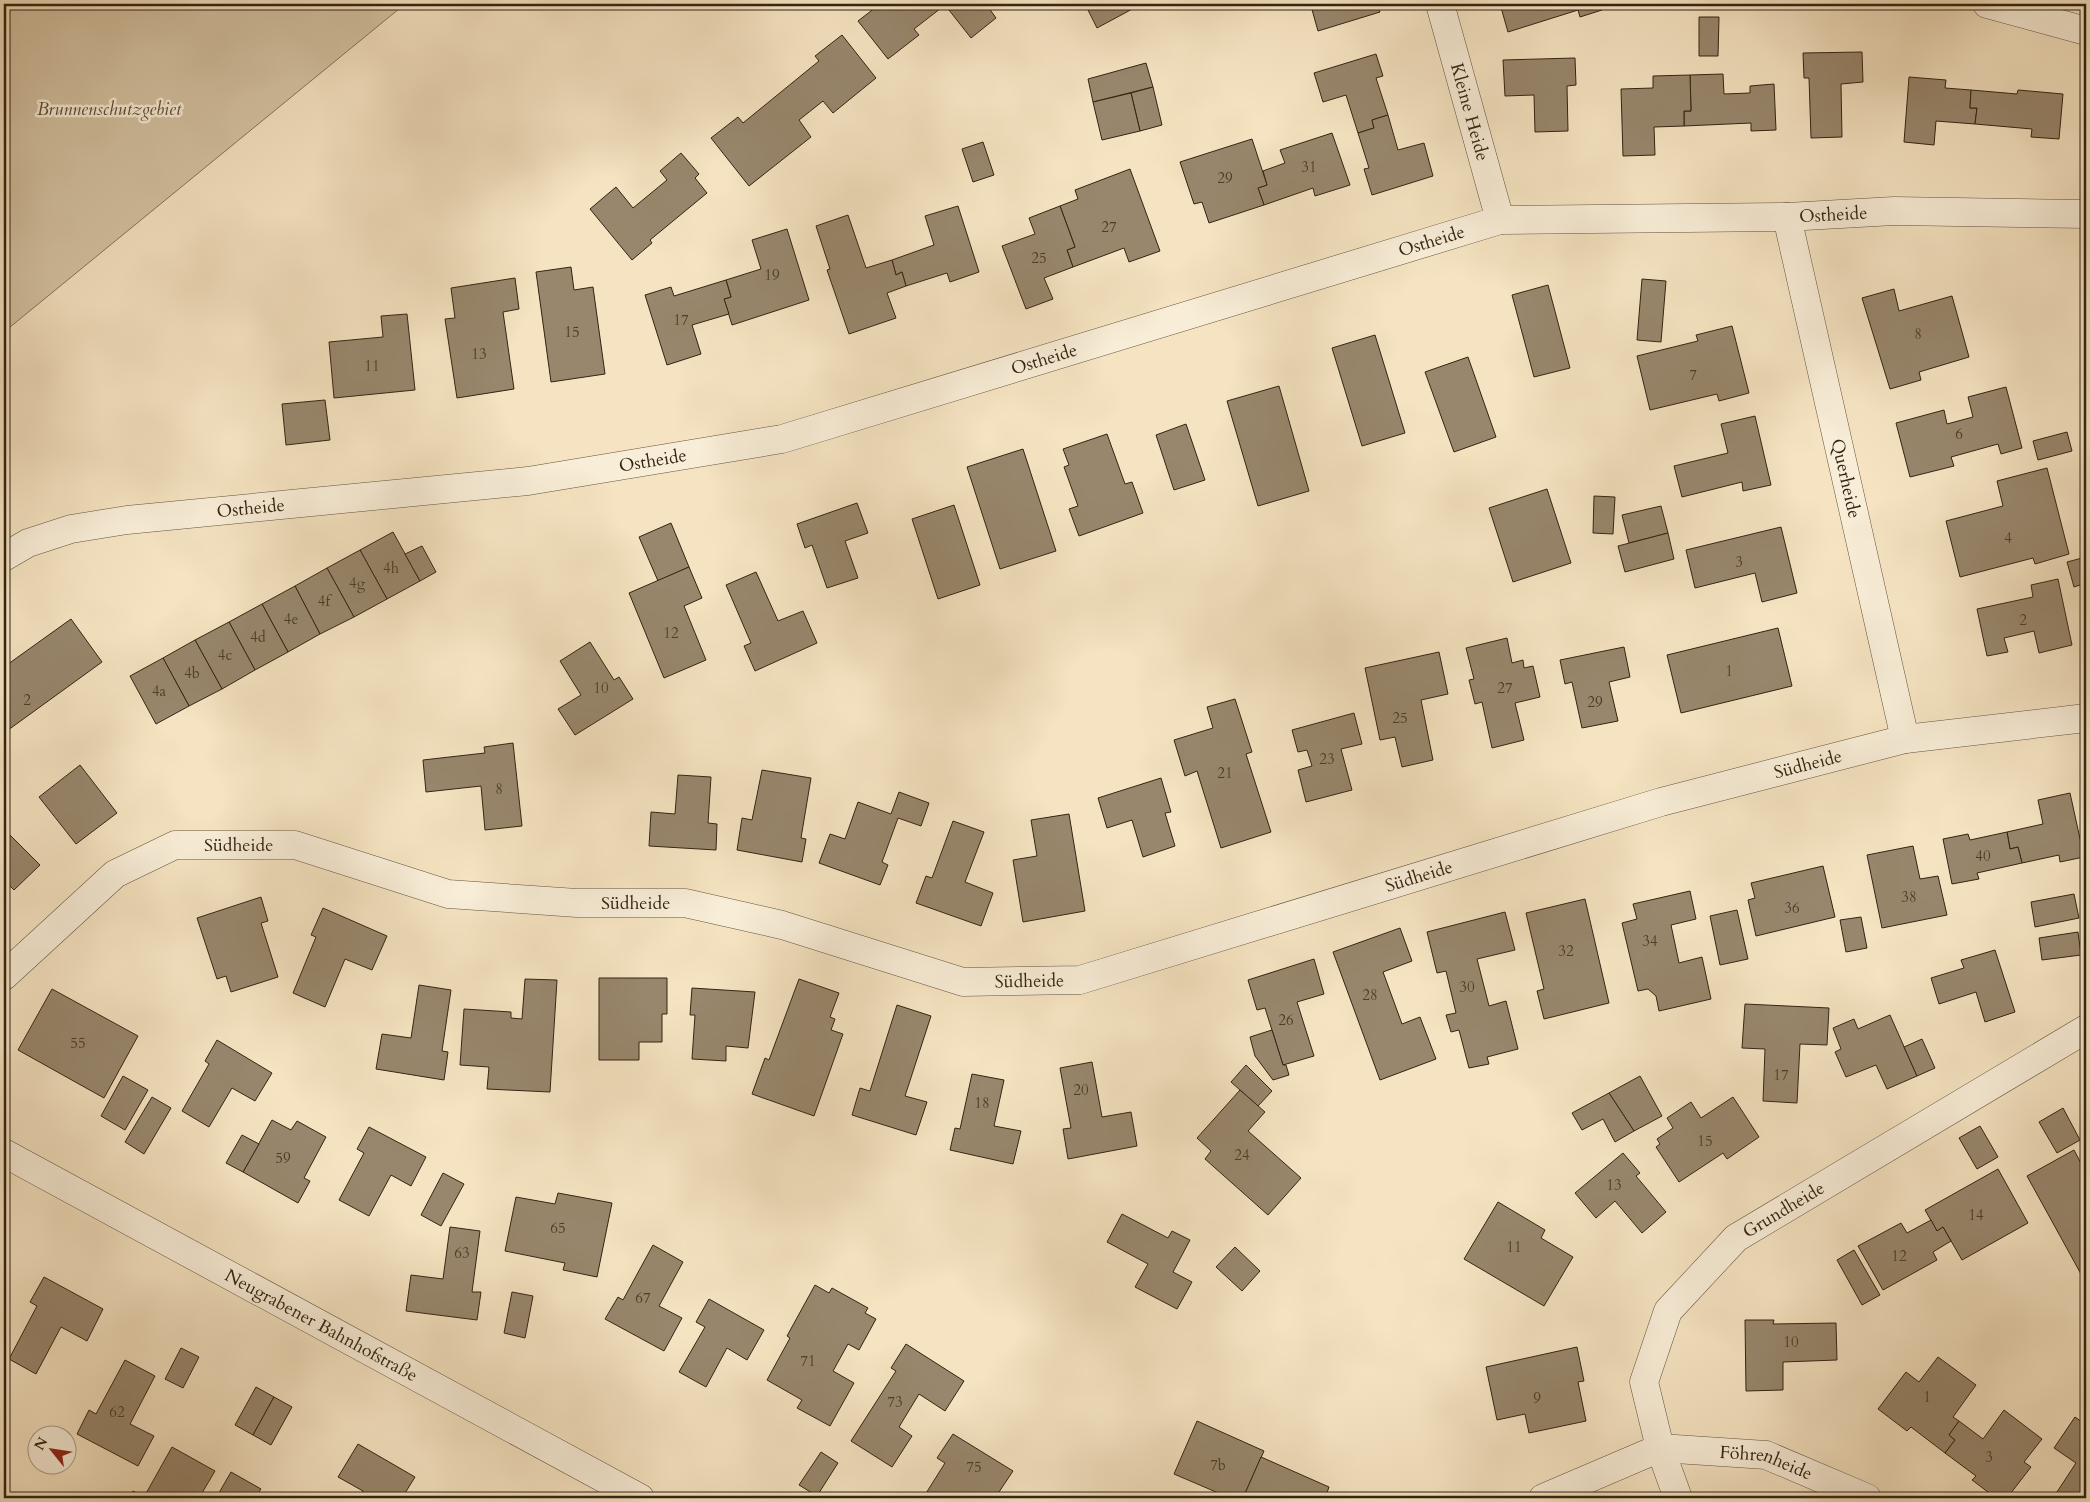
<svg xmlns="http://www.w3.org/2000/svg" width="2090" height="1502" viewBox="0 0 2090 1502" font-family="Cardo,serif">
  <rect width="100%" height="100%" fill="#f5e3c1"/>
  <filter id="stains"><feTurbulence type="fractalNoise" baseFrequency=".004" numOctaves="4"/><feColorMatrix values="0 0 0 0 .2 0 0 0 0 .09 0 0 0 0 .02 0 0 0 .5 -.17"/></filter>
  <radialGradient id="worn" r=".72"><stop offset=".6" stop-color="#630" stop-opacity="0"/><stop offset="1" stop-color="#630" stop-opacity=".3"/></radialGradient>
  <!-- green -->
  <path fill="#d4c3a3" stroke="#84745a" d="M4 4H405L4 332Z"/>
  <!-- building -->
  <g fill="#98876d" stroke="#332412">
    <path d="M880 4H986L996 18 971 38 945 5 914 29 919 35 888 59 858 21Z"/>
    <path d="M1089 4H1135L1136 7 1097 28 1086 6Z"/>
    <path d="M1316 4H1377L1380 12 1318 31 1311 6Z"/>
    <path d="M1500 4H1600L1602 10 1580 17 1578 10 1508 32Z"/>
    <path d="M1699 17H1719L1718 56H1699Z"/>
    <path d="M842 35 876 78 833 113 823 101 799 120 811 137 749 186 711 138 738 117 743 123 819 61 815 56Z"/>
    <path d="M1862 52 1863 82 1841 84 1842 137 1811 138 1809 78H1804L1803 53Z"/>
    <path d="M1376 54 1383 76 1376 78 1388 115 1372 120 1374 128 1358 133 1346 95 1323 102 1314 73Z"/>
    <path d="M1575 58 1576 85 1567 86 1568 131 1535 132 1534 95 1505 96 1503 60Z"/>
    <path d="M1146 63 1153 87 1093 102 1088 79Z"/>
    <path d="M1723 74 1724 94 1750 93V86L1774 84 1776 130 1751 131V123L1684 126V111H1691L1690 75Z"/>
    <path d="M1690 75 1691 111H1684V126L1654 127 1655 155 1623 156 1621 89 1653 88V76Z"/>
    <path d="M1909 77 1946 80 1945 88 1971 90 1970 108H1977L1975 124 1936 121 1934 145 1904 142Z"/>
    <path d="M1153 87 1162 125 1140 131 1131 93Z"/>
    <path d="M1971 90 2017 94 2018 90 2063 94 2059 139 2031 137 2032 129 1975 124 1977 108H1970Z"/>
    <path d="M1131 93 1140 131 1102 140 1093 102Z"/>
    <path d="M1388 115 1398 150 1424 143 1433 176 1372 195 1364 169 1369 168 1358 133 1374 128 1372 120Z"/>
    <path d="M1332 133 1350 185 1315 196 1313 188 1264 205 1258 188 1267 185 1263 171 1285 163 1280 150Z"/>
    <path d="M1252 139 1267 185 1258 188 1264 205 1209 223 1202 202 1194 204 1180 162Z"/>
    <path d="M983 142 994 175 973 182 962 149Z"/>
    <path d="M681 153 699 174 695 178 707 193 650 240 652 243 632 260 590 209 616 187 633 208 667 180 660 171Z"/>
    <path d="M1130 169 1160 251 1129 262 1124 248 1073 267 1067 250 1075 247 1060 206 1078 199 1075 190Z"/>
    <path d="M958 206 979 272 950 282 947 273 906 286 902 272 896 275 892 260 934 245 925 216Z"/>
    <path d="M1060 206 1075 247 1067 250 1073 267 1044 278 1053 299 1026 309 1002 246 1035 234 1029 218Z"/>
    <path d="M848 215 866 268 892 260 896 275 902 272 906 286 887 293 896 318 849 334 827 270 830 269 816 226Z"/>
    <path d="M787 229 809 300 732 325 724 299 731 297 726 280 761 269 752 240Z"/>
    <path d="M571 267 574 290 593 287 605 374 551 382 536 272Z"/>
    <path d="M515 278 519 309 503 312 514 389 457 398 445 319 455 318 451 288Z"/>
    <path d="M1642 279 1666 281 1661 342 1637 340Z"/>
    <path d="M726 280 731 297 724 299 729 314 692 325 701 354 667 365 645 295 671 287 674 296Z"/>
    <path d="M1548 285 1570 368 1534 377 1512 295Z"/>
    <path d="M1894 289 1899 311 1952 296 1969 357 1919 372 1921 380 1890 389 1862 298Z"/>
    <path d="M407 314 415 390 334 398 329 342 383 337 381 316Z"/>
    <path d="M1732 326 1749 393 1719 401 1717 394 1650 410 1637 356 1698 341 1696 335Z"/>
    <path d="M1375 335 1405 433 1362 446 1332 348Z"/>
    <path d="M1468 357 1496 437 1454 452 1425 372Z"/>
    <path d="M1279 386 1309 491 1258 506 1227 401Z"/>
    <path d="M2006 387 2022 448 2001 454 1998 444 1951 457 1954 466 1910 477 1896 423 1944 410 1947 424 1973 417 1968 397Z"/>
    <path d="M325 400 330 440 286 445 282 404Z"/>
    <path d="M1755 416 1771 485 1743 491 1742 482 1682 497 1674 466 1728 453 1721 424Z"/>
    <path d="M1186 424 1205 480 1174 490 1156 435Z"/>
    <path d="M2067 432 2072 451 2038 460 2033 441Z"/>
    <path d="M1107 434 1125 484 1132 482 1143 513 1079 536 1069 509 1078 506 1064 467 1069 465 1063 449Z"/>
    <path d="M1023 449 1056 551 1000 569 967 467Z"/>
    <path d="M2047 468 2069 554 2035 564 2033 558 1960 577 1946 521 2003 506 1997 481Z"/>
    <path d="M1547 489 1571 563 1513 582 1489 508Z"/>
    <path d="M1594 496 1615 497 1613 534 1593 533Z"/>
    <path d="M857 503 868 533 845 541 858 578 827 588 812 545 805 548 797 524Z"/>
    <path d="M954 505 980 585 938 599 912 519Z"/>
    <path d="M1661 506 1668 533 1629 543 1622 515Z"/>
    <path d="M671 523 689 567 658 581 639 537Z"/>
    <path d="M1781 527 1797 593 1762 602 1755 573 1695 588 1686 550Z"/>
    <path d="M393 532 420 581 387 599 360 550Z"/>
    <path d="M1668 533 1674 559 1625 572 1618 546Z"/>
    <path d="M422 546 436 572 420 581 405 554Z"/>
    <path d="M360 550 387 599 354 617 327 568Z"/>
    <path d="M2086 557V583L2074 587 2067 562Z"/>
    <path d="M689 567 702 598 684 606 706 660 664 678 629 593Z"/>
    <path d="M327 568 354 617 320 634 295 586Z"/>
    <path d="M756 572 778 621 803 611 817 643 755 671 744 646 751 643 726 585Z"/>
    <path d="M2058 579 2072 645 2039 653 2034 631 2004 638 2008 652 1987 656 1977 609 2033 597 2031 585Z"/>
    <path d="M295 586 320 634 288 652 262 604Z"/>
    <path d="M262 604 288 652 255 670 229 622Z"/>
    <path d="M71 619 102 662 4 733V667Z"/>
    <path d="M229 622 255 670 222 689 195 640Z"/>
    <path d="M1778 628 1792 686 1681 713 1667 655Z"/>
    <path d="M1507 638 1512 663 1523 660 1524 668 1533 666 1540 697 1515 703 1524 740 1492 748 1482 702 1475 704 1469 680 1474 679 1466 648Z"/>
    <path d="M195 640 222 689 189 706 163 658Z"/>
    <path d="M590 642 614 680 619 677 633 699 575 735 558 709 581 695 560 661Z"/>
    <path d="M1624 647 1630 677 1609 682 1618 721 1582 728 1572 682 1565 684 1560 660Z"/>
    <path d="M1439 652 1448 694 1421 700 1433 760 1402 767 1395 737 1380 740 1365 668Z"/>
    <path d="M163 658 189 706 156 724 130 676Z"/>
    <path d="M1235 699 1252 752 1246 754 1271 832 1221 848 1197 771 1185 776 1174 740 1213 728 1207 707Z"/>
    <path d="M1354 713 1362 744 1341 749 1352 790 1306 802 1298 770 1312 766 1307 750 1298 752 1292 730Z"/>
    <path d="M513 743 522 826 485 830 481 786 426 792 423 760 485 753 484 747Z"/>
    <path d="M80 765 117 813 76 844 39 797Z"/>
    <path d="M762 770 811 778 801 838 806 839 802 862 737 850 742 818 752 820Z"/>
    <path d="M678 775 711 777 708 823 717 824 716 850 649 846 651 812 675 814Z"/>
    <path d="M1161 778 1171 812 1165 813 1175 846 1143 857 1132 820 1107 828 1098 798Z"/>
    <path d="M899 792 929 803 921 826 898 818 882 862 888 865 880 885 819 863 830 834 845 839 858 802 891 814Z"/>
    <path d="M2070 793 2084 857 2060 862 2059 855 2022 863 2018 847 2010 849 2007 832 2043 824 2038 800Z"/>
    <path d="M1069 814 1085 911 1023 922 1013 860 1037 856 1031 820Z"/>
    <path d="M953 821 984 832 965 882 993 893 981 926 916 903 926 876 932 878Z"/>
    <path d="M4 829 40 865 14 890 4 880Z"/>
    <path d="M2007 832 2010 849 2018 847 2022 863 1977 873 1979 879 1952 884 1943 839 1968 834 1970 840Z"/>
    <path d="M1913 846 1920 879 1938 876 1947 915 1882 928 1867 855Z"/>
    <path d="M1823 866 1835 917 1756 936 1748 900 1755 898 1751 883Z"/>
    <path d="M1690 891 1696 919 1671 925 1679 963 1702 957 1711 999 1659 1011 1656 996 1648 989 1638 991 1622 923 1637 919 1633 904Z"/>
    <path d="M2074 894 2079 918 2035 927 2031 902Z"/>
    <path d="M261 897 268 921 261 923 278 977 231 992 226 976 217 979 197 918Z"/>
    <path d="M1585 899 1609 1003 1544 1019 1537 991 1544 989 1526 913Z"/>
    <path d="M323 908 387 936 372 970 345 959 325 1007 293 993 316 937 311 935Z"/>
    <path d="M1737 910 1748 959 1720 965 1710 916Z"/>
    <path d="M1505 912 1515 950 1477 959 1489 1006 1506 1001 1518 1049 1487 1057 1489 1064 1469 1068 1459 1030 1451 1032 1446 1015 1456 1013 1446 971 1437 973 1427 932Z"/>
    <path d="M1861 917 1867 948 1846 952 1840 920Z"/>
    <path d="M1400 928 1412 961 1383 972 1402 1024 1420 1017 1436 1059 1380 1080 1333 952Z"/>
    <path d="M2078 932 2081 955 2042 960 2039 938Z"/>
    <path d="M1995 950 2015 1012 1985 1022 1976 992 1939 1004 1931 978 1964 968 1961 960Z"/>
    <path d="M1314 959 1324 994 1297 1002 1314 1056 1283 1065 1265 1008 1257 1010 1248 980Z"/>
    <path d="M599 978H667V1014H662V1042H639V1060H599Z"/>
    <path d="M525 979 557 980 550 1092 487 1089 489 1067 460 1065 464 1009 511 1012V1018L522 1019Z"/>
    <path d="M799 979 839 993 830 1017 835 1019 831 1030 843 1034 814 1116 752 1094 765 1058 769 1060Z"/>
    <path d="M419 985 451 990 442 1051 448 1052 444 1080 376 1069 382 1034 411 1038Z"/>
    <path d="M692 988 755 992 748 1048 726 1046V1061L692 1059 695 1015H690Z"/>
    <path d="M52 989 138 1036 104 1098 18 1050Z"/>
    <path d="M1745 1004 1829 1008 1827 1045 1800 1044 1797 1103 1763 1101 1765 1049 1742 1048Z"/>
    <path d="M897 1005 931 1016 905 1096 927 1102 916 1135 852 1115 860 1088 870 1091Z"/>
    <path d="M1890 1015 1917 1076 1887 1089 1876 1065 1846 1077 1835 1052 1841 1049 1833 1028 1854 1019 1858 1029Z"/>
    <path d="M1272 1030 1283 1065H1286L1289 1075 1273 1080 1255 1056 1250 1037Z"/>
    <path d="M1922 1039 1935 1068 1917 1076 1904 1047Z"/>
    <path d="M217 1040 272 1073 255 1101 232 1088 209 1127 182 1111 209 1064 205 1061Z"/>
    <path d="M1092 1062 1102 1117 1131 1112 1137 1146 1068 1159 1063 1129 1071 1128 1060 1068Z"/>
    <path d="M1246 1065 1272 1091 1258 1106 1231 1082Z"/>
    <path d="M972 1074 1004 1080 994 1126 1021 1131 1013 1164 950 1150 955 1128 960 1129Z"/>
    <path d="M123 1076 148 1090 125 1130 101 1116Z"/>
    <path d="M1640 1076 1662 1116 1634 1131 1609 1093Z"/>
    <path d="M1240 1090 1265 1112 1248 1131 1301 1178 1268 1215 1205 1159 1211 1151 1197 1138Z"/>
    <path d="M1609 1093 1634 1131 1615 1142 1603 1119 1582 1130 1572 1113Z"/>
    <path d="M152 1097 171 1108 144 1154 125 1142Z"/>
    <path d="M1733 1097 1759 1137 1727 1159 1723 1153 1679 1182 1656 1147 1660 1144 1657 1139 1673 1128 1667 1118 1691 1102 1701 1118Z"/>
    <path d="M2063 1108 2080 1140 2057 1153 2039 1122Z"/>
    <path d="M272 1120 291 1130 297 1121 326 1137 304 1178 310 1181 298 1203 243 1172Z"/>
    <path d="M1980 1126 1998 1157 1977 1169 1959 1138Z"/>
    <path d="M369 1127 426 1157 411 1186 391 1175 369 1216 339 1200 364 1153 357 1149Z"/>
    <path d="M242 1135 259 1144 243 1172 226 1163Z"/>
    <path d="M2074 1150 2086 1173V1272L2081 1274 2027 1176Z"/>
    <path d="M1623 1153 1640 1173 1636 1176 1666 1212 1642 1233 1615 1201 1596 1218 1575 1193Z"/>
    <path d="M1998 1169 2028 1223 1962 1260 1943 1227 1937 1231 1925 1210Z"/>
    <path d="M443 1173 464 1184 441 1226 421 1215Z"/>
    <path d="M558 1193 612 1203 597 1277 563 1270 565 1263 505 1251 516 1197 555 1204Z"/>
    <path d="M1498 1202 1545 1230 1541 1238 1573 1257 1544 1306 1464 1259Z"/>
    <path d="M1122 1214 1168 1238 1172 1231 1190 1240 1173 1272 1192 1282 1177 1309 1135 1287 1148 1264 1107 1242Z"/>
    <path d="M1931 1220 1937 1231 1943 1227 1951 1241 1933 1252 1937 1260 1883 1290 1858 1246 1901 1223 1907 1233Z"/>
    <path d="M450 1227 480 1231 472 1292H481L477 1320 406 1311 411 1275 443 1279Z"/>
    <path d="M653 1245 683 1262 659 1306 682 1318 664 1351 605 1319 618 1297 623 1300Z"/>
    <path d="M1235 1247 1260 1271 1242 1291 1216 1267Z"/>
    <path d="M1854 1250 1880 1295 1862 1305 1837 1260Z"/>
    <path d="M44 1277 103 1309 87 1341 61 1327 36 1374 9 1359 37 1306 30 1302Z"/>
    <path d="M815 1285 829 1293 832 1288 868 1308 865 1313 876 1319 859 1350 848 1344 833 1371 854 1383 830 1426 797 1408 802 1400 767 1380 790 1338 787 1336Z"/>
    <path d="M512 1292 533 1296 525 1338 504 1333Z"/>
    <path d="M709 1299 764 1330 747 1360 727 1348 706 1387 679 1372 705 1327 696 1322Z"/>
    <path d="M1745 1320H1774L1773 1324 1836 1323 1837 1360 1783 1362V1390L1746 1391Z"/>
    <path d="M906 1344 964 1381 945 1411 919 1394 899 1427 912 1436 892 1467 851 1441 896 1371 891 1368Z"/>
    <path d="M1577 1347 1584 1381 1578 1382 1586 1421 1529 1433 1525 1414 1497 1420 1486 1367Z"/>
    <path d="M181 1348 199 1357 183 1388 165 1379Z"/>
    <path d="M1938 1357 1976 1385 1953 1417 1959 1421 1949 1435 1955 1440 1945 1453 1911 1427 1907 1431 1878 1409 1906 1372 1919 1382Z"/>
    <path d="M125 1360 155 1376 130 1424 154 1436 138 1466 77 1434 89 1410 96 1414Z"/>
    <path d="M256 1387 274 1397 253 1435 235 1425Z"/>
    <path d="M274 1397 292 1407 271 1445 253 1435Z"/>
    <path d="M2004 1410 2042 1439 2024 1462 2031 1467 2007 1498H1996L1972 1480 1976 1476 1945 1453 1955 1440 1949 1435 1959 1421 1983 1439Z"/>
    <path d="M2075 1417 2086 1425V1498H2053L2076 1463 2054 1448Z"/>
    <path d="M1197 1421 1264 1451 1243 1498H1230L1174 1474Z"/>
    <path d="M953 1434 1013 1471 995 1498H923L945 1463 937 1458Z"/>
    <path d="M358 1444 415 1477 402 1498 395 1496 393 1498H359L363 1491 338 1477Z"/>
    <path d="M172 1447 215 1471 199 1498H129L133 1491 144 1497Z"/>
    <path d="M821 1452 838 1463 817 1496 799 1485Z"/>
    <path d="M1261 1457 1329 1487 1325 1498H1243Z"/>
    <path d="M231 1472 261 1489 257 1495 263 1498H216Z"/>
  </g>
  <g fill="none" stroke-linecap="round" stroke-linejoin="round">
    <defs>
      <g id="minor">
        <path id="s1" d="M1440 4 1500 220"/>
        <path d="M1987 4 2086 31"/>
        <path id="s2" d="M1787 217 1905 739"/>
        <path id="s3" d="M4 557 28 543 71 529 127 520 528 481 782 439 1500 220 1787 217 1894 211 2086 214"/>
        <path id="s4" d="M4 976 115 874 175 845H295L448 894 577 903H685L782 925 963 982 1080 980 1661 802 1905 739 2086 718"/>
        <path id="s5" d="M4 1153 640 1498"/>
        <path id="s6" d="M1543 1498 1660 1448 1766 1455 1867 1498"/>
        <path id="s7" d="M1678 1498 1660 1448 1644 1382 1668 1311 1736 1238 2086 1029"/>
      </g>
    </defs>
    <!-- minor casing -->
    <use href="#minor" stroke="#64543e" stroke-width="29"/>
    <!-- minor -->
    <use href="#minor" stroke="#f8edd7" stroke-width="28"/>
  </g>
  <g text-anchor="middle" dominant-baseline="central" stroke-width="5" stroke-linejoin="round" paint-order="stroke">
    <!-- number labels -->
    <g font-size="15" fill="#4c3d29">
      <text x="1309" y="167">31</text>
      <text x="1225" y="178">29</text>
      <text x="1109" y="227">27</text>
      <text x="1039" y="258">25</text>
      <text x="772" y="275">19</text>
      <text x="681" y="320">17</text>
      <text x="572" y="332">15</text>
      <text x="1918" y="334">8</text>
      <text x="479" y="354">13</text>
      <text x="372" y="366">11</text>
      <text x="1693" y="375">7</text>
      <text x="1959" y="434">6</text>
      <text x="2008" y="538">4</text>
      <text x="1739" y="562">3</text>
      <text x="391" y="568">4h</text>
      <text x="357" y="583">4g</text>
      <text x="324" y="601">4f</text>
      <text x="291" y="619">4e</text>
      <text x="2023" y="620">2</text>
      <text x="671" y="633">12</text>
      <text x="258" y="637">4d</text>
      <text x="225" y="655">4c</text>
      <text x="1729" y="671">1</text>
      <text x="192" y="673">4b</text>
      <text x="601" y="688">10</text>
      <text x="1505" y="688">27</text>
      <text x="159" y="691">4a</text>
      <text x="27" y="700">2</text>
      <text x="1595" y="702">29</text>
      <text x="1400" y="718">25</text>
      <text x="1327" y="759">23</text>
      <text x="1225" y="773">21</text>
      <text x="499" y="789">8</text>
      <text x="1983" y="856">40</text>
      <text x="1909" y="897">38</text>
      <text x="1792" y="908">36</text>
      <text x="1650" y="941">34</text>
      <text x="1566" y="951">32</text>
      <text x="1467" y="987">30</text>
      <text x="1370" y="995">28</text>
      <text x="1286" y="1020">26</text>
      <text x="78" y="1043">55</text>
      <text x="1781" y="1075">17</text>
      <text x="1081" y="1090">20</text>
      <text x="982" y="1103">18</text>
      <text x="1705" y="1141">15</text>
      <text x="1242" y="1155">24</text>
      <text x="283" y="1158">59</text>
      <text x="1614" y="1185">13</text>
      <text x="1976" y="1215">14</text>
      <text x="558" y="1228">65</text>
      <text x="1514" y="1247">11</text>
      <text x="462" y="1253">63</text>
      <text x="1899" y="1256">12</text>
      <text x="643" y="1298">67</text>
      <text x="1791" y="1342">10</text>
      <text x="808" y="1361">71</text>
      <text x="1927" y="1397">1</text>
      <text x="1537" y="1398">9</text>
      <text x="895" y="1402">73</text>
      <text x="117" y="1412">62</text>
      <text x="1989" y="1457">3</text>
      <text x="1218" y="1465">7b</text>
      <text x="974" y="1467">75</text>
    </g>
    <!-- park labels -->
    <g font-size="18" font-style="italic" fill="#5b4c36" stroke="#f8edd7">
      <text x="109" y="109">Brunnenschutzgebiet</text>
    </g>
    <!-- street labels -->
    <g font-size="18" fill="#332412" stroke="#f8edd7">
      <text stroke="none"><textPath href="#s1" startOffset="112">Kleine Heide</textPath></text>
      <text stroke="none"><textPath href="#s3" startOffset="1874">Ostheide</textPath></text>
      <text stroke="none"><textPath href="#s3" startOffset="1469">Ostheide</textPath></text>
      <text stroke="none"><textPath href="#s3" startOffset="1064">Ostheide</textPath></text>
      <text stroke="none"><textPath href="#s3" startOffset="659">Ostheide</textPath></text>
      <text stroke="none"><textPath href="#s2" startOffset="268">Querheide</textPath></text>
      <text stroke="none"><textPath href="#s3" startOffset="254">Ostheide</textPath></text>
      <text stroke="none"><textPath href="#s4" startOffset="1901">Südheide</textPath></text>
      <text stroke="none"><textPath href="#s4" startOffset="281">Südheide</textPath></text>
      <text stroke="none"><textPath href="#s4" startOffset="1496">Südheide</textPath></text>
      <text stroke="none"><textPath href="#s4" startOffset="686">Südheide</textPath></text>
      <text stroke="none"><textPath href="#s4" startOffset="1091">Südheide</textPath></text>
      <text stroke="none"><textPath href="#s7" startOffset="351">Grundheide</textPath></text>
      <text stroke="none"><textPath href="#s5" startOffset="361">Neugrabener Bahnhofstraße</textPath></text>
      <text stroke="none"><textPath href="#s6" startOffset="235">Föhrenheide</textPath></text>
    </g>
  </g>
  <!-- margin -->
  <rect width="2090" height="1502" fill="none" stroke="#f5e3c1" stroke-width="20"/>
  <rect x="5" y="5" width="2080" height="1492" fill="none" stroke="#332412" stroke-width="2.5"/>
  <rect x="10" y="10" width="2070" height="1482" fill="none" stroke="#332412"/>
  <!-- north arrow -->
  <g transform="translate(52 1450) rotate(300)"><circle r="24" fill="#f8edd7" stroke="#a99d88"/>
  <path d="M0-4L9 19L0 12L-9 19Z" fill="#8f2418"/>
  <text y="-8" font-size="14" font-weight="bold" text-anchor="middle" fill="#332412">N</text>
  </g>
  <rect width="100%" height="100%" filter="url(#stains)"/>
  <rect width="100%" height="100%" fill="url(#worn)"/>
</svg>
